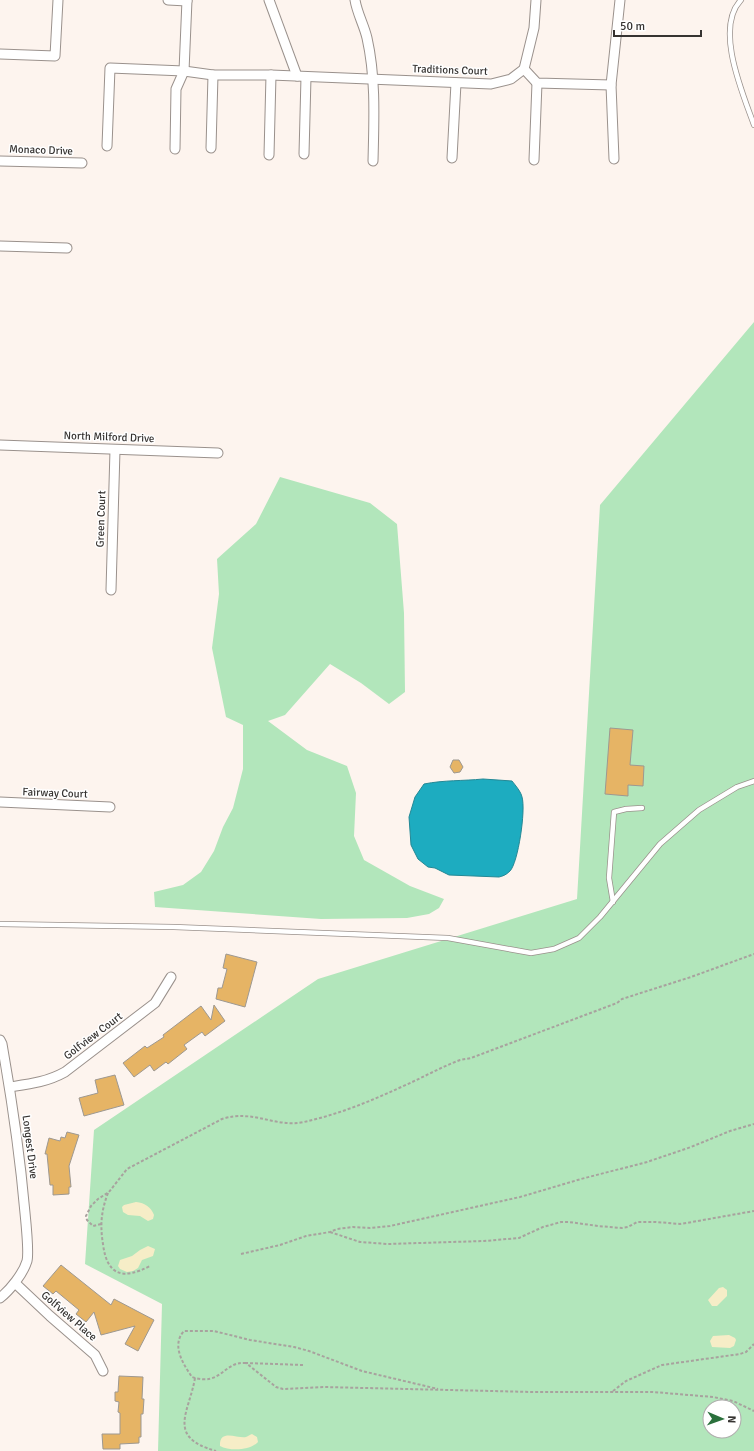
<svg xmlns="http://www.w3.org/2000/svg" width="754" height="1451" viewBox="0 0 754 1451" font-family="Signika,sans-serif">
  <rect width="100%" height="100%" fill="#fdf4ee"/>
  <!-- green -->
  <g fill="#b2e6bb" fill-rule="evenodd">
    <path d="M754 322V1451H158L162 1304 85 1264 94 1130 318 979 577 899 600 505ZM710 1407H734V1431H710Z"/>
    <path d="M280 477 370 503 397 524 404 613 405 692 389 704 361 683 330 664 285 715 268 721 307 750 347 766 356 793 354 836 364 860 410 886 444 899 439 908 429 914 407 918 321 919 155 907 154 892 183 885 201 872 214 851 223 827 233 808 243 769V725L226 717 212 648 219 594 217 559 256 524Z"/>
  </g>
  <!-- sand -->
  <g fill="#f6edc7">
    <path d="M136 1202C145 1203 151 1207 154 1215L153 1219 148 1221 140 1216 128 1215 123 1212 122 1207 124 1205Z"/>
    <path d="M148 1246 155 1249 153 1256 142 1260 138 1268 133 1271 127 1272 120 1269 118 1266 120 1260 132 1256 140 1250Z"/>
    <path d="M723 1287 727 1290V1296L717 1306H712L708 1300 719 1288Z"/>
    <path d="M729 1335 735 1338 736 1340 734 1346 730 1348 712 1347 710 1341 713 1336Z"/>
    <path d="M252 1434 257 1437 258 1442C250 1451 229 1451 220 1446 219 1428 238 1439 246 1437 247 1437 251 1434 252 1434Z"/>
  </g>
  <!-- water -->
  <path fill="#1dacc0" stroke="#248895" d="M483 779 512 781C516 786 521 792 522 797 526 810 518 863 510 871 506 875 503 876 499 877L449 875 435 868 428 867 418 859 411 845 409 817 415 797 424 784C444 780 463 781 483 779Z"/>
  <!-- building -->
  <g fill="#e6b465" stroke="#9d9891">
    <path d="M610 728 633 730 630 765 644 766 643 786 628 785V796L605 794Z"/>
    <path d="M453 760H459L463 767 460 772 454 773 450 767Z"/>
    <path d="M226 954 257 962 245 1007 216 999 218 988H222L227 969 223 968Z"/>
    <path d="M214 1005 225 1021 205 1036 202 1032 184 1045 187 1049 168 1064 166 1062 154 1071 150 1065 134 1077 123 1063 145 1046 147 1048 164 1037 163 1035 201 1006 211 1020Z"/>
    <path d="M115 1075 124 1105 84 1116 79 1098 98 1093 95 1080Z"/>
    <path d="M67 1132 79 1135 69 1166 71 1187H69V1194L53 1195V1185H50L47 1154H45L49 1138 60 1141 61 1137 65 1138Z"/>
    <path d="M61 1265 111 1305 114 1299 154 1320 138 1351 125 1344 135 1326 101 1335 94 1312 86 1322 76 1314 79 1310 56 1291 53 1294 43 1286Z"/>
    <path d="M119 1376 143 1377 142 1399H144L143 1414H141V1437H139V1443L120 1444V1449H103L102 1434H120V1413L118 1412 119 1402 115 1401V1392H118Z"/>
  </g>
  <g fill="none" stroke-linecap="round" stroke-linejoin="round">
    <defs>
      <g id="lane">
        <path d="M741 0C714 28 743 94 754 125"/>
        <path d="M613 902 609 878 614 812 626 809 642 808"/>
        <path d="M0 924 174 927 448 938 531 953 554 949 579 938 600 917 660 844 699 810 737 787 754 781"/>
      </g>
      <g id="street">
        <path d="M168 0 187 1"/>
        <path d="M269 0 297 76"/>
        <path d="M355 0C357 13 364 25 367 38 376 78 374 120 373 161"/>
        <path d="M0 54 55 56 58 0"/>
        <path d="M524 69 537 83 611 85 620 0"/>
        <path d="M611 85 614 159"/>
        <path d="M107 146 110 68 184 71 213 75H271L491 84 511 79 524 69 534 28 536 0"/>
        <path d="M211 148 213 75"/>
        <path d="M175 149 176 89 184 71 187 0"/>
        <path d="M304 154 306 77"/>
        <path d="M269 155 271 75"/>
        <path d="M452 158 456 83"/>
        <path d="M534 160 537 83"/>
        <path d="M0 161 82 163"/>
        <path d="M0 246 67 248"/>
        <path d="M0 445 218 453"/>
        <path d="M111 590 115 450"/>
        <path d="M0 802 110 807"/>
        <path d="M0 1040 2 1044C12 1100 20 1156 25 1213 26 1223 29 1253 27 1261 23 1274 10 1290 0 1298"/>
        <path d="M10 1087C30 1084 47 1082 65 1072L155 1003 171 977"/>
        <path d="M15 1283 50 1316 95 1355 103 1371"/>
      </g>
    </defs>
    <!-- lane casing -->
    <use href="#lane" stroke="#9a918c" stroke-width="6"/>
    <!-- street casing -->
    <use href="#street" stroke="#9a918c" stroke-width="11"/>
    <!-- path -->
    <g stroke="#a8a29e" stroke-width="2" stroke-dasharray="3 2" stroke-linecap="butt">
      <path d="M108 1193C101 1211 100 1226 103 1244 107 1276 123 1280 150 1266"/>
      <path d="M101 1224 93 1226 87 1220 86 1216 91 1206 98 1199 109 1192 127 1169 222 1119C254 1109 274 1128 304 1122 336 1115 369 1102 399 1088 420 1079 439 1068 460 1060L471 1058 617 1003 622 999 691 977 754 954"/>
      <path d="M330 1232 360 1242 388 1244 484 1241 519 1238 543 1227 561 1222H569L598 1226 622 1228 628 1227 637 1222H656L680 1224 692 1222 754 1211"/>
      <path d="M241 1254 280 1245 306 1236 330 1232 337 1229 353 1227 370 1228 390 1226 520 1197 581 1179 647 1162 691 1147 730 1131 754 1124"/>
      <path d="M246 1363C223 1361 222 1387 192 1377 183 1364 171 1345 184 1331H214L250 1340 294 1347 309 1351 362 1371 438 1389"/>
      <path d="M303 1365 246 1363 276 1387 283 1389 323 1387 533 1392H653L713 1397 733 1401 754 1411"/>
      <path d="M195 1378C189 1413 166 1437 216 1451"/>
      <path d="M613 1391 626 1381 662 1365 740 1354 746 1352 754 1344"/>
    </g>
    <!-- lane -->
    <use href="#lane" stroke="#fff" stroke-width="4.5"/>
    <!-- street -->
    <use href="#street" stroke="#fff" stroke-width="9"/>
  </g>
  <g text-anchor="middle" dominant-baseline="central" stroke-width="3" stroke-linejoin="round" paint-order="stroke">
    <!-- street labels -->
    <g font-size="11" fill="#363331" stroke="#fff">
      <text transform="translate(450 70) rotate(2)">Traditions Court</text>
      <text transform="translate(41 150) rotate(2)">Monaco Drive</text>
      <text transform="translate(109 437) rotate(2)">North Milford Drive</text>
      <text transform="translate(101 519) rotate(-88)">Green Court</text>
      <text transform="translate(55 793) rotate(2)">Fairway Court</text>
      <text transform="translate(93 1036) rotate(-37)">Golfview Court</text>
      <text transform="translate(30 1147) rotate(83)">Longest Drive</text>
      <text transform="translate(69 1316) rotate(41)">Golfview Place</text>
    </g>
  </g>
  <!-- north arrow -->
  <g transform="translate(722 1419) rotate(92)"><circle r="19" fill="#ffffff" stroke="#afadad"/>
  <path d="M0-3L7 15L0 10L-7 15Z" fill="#2a703c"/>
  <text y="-6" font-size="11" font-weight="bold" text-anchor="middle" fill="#363331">N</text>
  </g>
  <!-- scale -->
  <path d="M614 30v6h87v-6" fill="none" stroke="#363331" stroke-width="2"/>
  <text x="620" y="30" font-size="12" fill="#363331" stroke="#ffffff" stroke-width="3" paint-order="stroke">50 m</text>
</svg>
